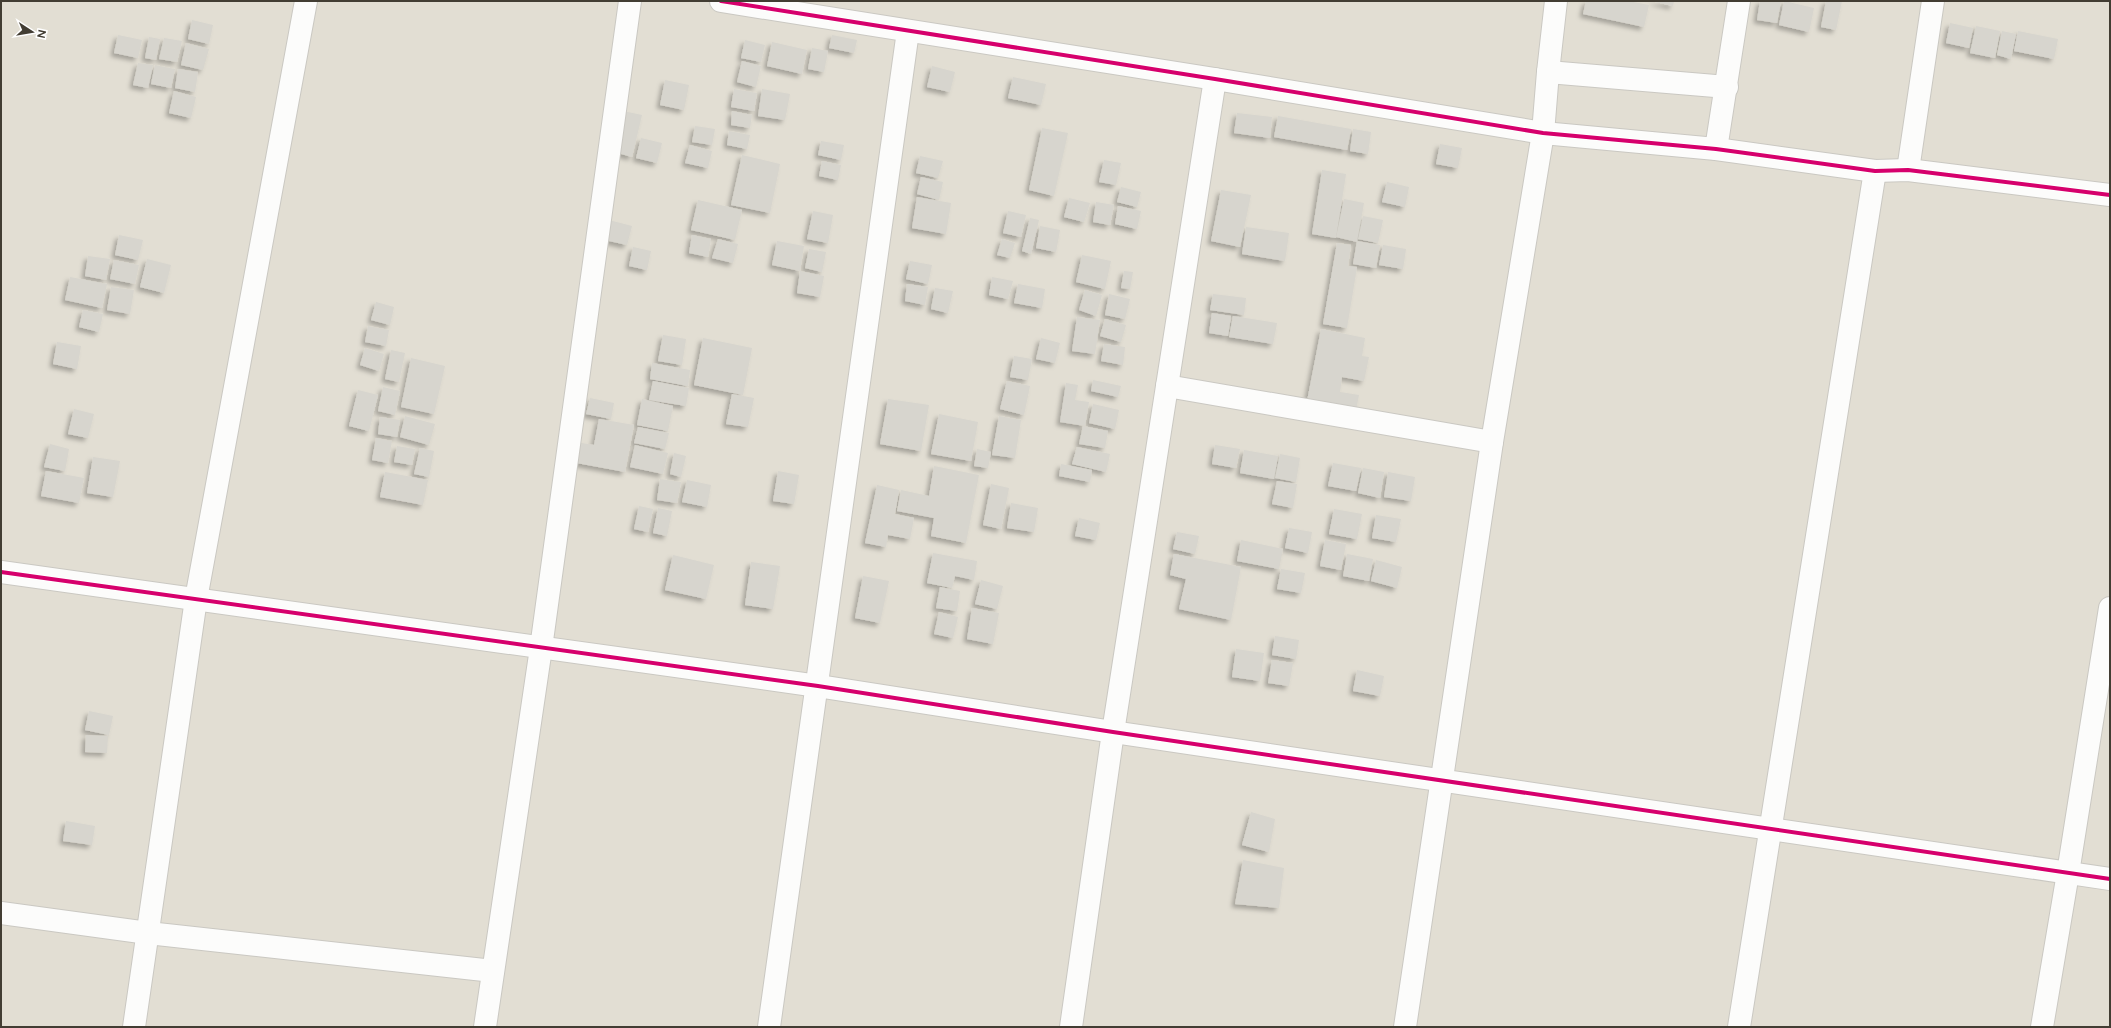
<svg xmlns="http://www.w3.org/2000/svg" width="2111" height="1028" viewBox="0 0 2111 1028" font-family="Figtree,sans-serif">
  <defs>
    <filter id="shadow"><feDropShadow dx="-3.5" dy="3.5" stdDeviation="2" flood-color="#0004"/></filter>
  </defs>
  <rect width="100%" height="100%" fill="#eeece6"/>
  <!-- residential -->
  <rect fill="#e2ded3" x="1" y="1" width="2109" height="1026"/>
  <!-- building -->
  <g fill="#d7d5ce" filter="url(#shadow)">
    <path d="M1586 1H1628L1649 5 1644 27 1583 14Z"/>
    <path d="M1651 1H1674L1673 6Z"/>
    <path d="M1760 1H1781L1777 23 1757 20Z"/>
    <path d="M1784 1 1814 8 1809 32 1779 25Z"/>
    <path d="M1826 1H1842L1836 30 1821 27Z"/>
    <path d="M192 20 213 25 209 44 188 39Z"/>
    <path d="M1950 23 1973 28 1969 48 1946 43Z"/>
    <path d="M1976 26 2000 31 1995 58 1970 53Z"/>
    <path d="M2002 31 2016 34 2011 59 1997 55Z"/>
    <path d="M2018 31 2058 39 2054 59 2014 51Z"/>
    <path d="M118 35 142 40 138 58 114 53Z"/>
    <path d="M832 35 857 40 854 53 829 48Z"/>
    <path d="M149 37 160 39 156 60 145 58Z"/>
    <path d="M164 38 182 41 177 62 159 59Z"/>
    <path d="M745 40 765 45 761 62 741 58Z"/>
    <path d="M772 42 807 50 802 74 767 66Z"/>
    <path d="M186 43 209 49 203 70 181 65Z"/>
    <path d="M812 48 828 51 824 72 808 69Z"/>
    <path d="M742 61 761 66 756 87 737 82Z"/>
    <path d="M138 63 153 65 148 88 133 85Z"/>
    <path d="M155 65 175 69 171 88 151 84Z"/>
    <path d="M932 66 955 72 950 92 927 87Z"/>
    <path d="M178 69 198 72 195 92 175 88Z"/>
    <path d="M1013 77 1046 84 1041 105 1008 98Z"/>
    <path d="M665 80 689 85 684 110 660 105Z"/>
    <path d="M734 89 757 93 754 111 731 107Z"/>
    <path d="M762 89 790 94 785 120 758 116Z"/>
    <path d="M174 91 196 97 191 118 169 113Z"/>
    <path d="M623 111 642 115 632 157 614 152Z"/>
    <path d="M732 111 752 115 750 128 731 125Z"/>
    <path d="M1237 113 1272 117 1270 138 1234 133Z"/>
    <path d="M1278 116 1351 129 1347 150 1274 137Z"/>
    <path d="M695 126 715 129 712 145 692 142Z"/>
    <path d="M1042 128 1068 133 1054 196 1029 190Z"/>
    <path d="M1353 129 1371 132 1368 154 1350 151Z"/>
    <path d="M729 131 750 135 747 149 727 145Z"/>
    <path d="M641 138 662 143 657 163 636 158Z"/>
    <path d="M821 141 844 145 841 160 818 155Z"/>
    <path d="M1440 144 1462 148 1458 168 1436 164Z"/>
    <path d="M690 145 712 151 708 168 685 163Z"/>
    <path d="M742 155 780 164 770 213 731 205Z"/>
    <path d="M920 156 943 161 938 178 916 173Z"/>
    <path d="M1104 160 1121 163 1116 185 1099 182Z"/>
    <path d="M822 161 841 165 838 180 819 176Z"/>
    <path d="M1322 170 1346 174 1336 238 1312 234Z"/>
    <path d="M921 177 943 182 939 200 917 194Z"/>
    <path d="M1387 182 1409 187 1405 207 1382 202Z"/>
    <path d="M1121 187 1141 192 1137 207 1117 202Z"/>
    <path d="M1221 190 1251 195 1240 247 1211 241Z"/>
    <path d="M917 197 951 203 946 234 912 228Z"/>
    <path d="M1069 198 1090 203 1084 222 1064 217Z"/>
    <path d="M1344 199 1364 203 1357 242 1336 237Z"/>
    <path d="M698 200 742 210 735 240 691 230Z"/>
    <path d="M1096 202 1114 205 1110 225 1093 222Z"/>
    <path d="M1118 206 1141 211 1137 229 1115 224Z"/>
    <path d="M813 211 833 215 828 243 807 239Z"/>
    <path d="M1008 211 1026 215 1021 237 1003 233Z"/>
    <path d="M1363 216 1383 220 1378 243 1358 239Z"/>
    <path d="M1030 218 1039 220 1031 254 1022 251Z"/>
    <path d="M605 219 632 226 627 245 600 239Z"/>
    <path d="M1040 226 1060 230 1056 252 1036 248Z"/>
    <path d="M1246 227 1289 233 1285 261 1242 254Z"/>
    <path d="M119 235 143 240 138 260 115 255Z"/>
    <path d="M692 235 711 239 708 257 689 253Z"/>
    <path d="M718 239 738 244 733 263 712 258Z"/>
    <path d="M1002 239 1015 243 1010 258 997 255Z"/>
    <path d="M777 241 804 246 800 271 772 265Z"/>
    <path d="M1357 241 1380 245 1376 268 1353 264Z"/>
    <path d="M1337 243 1351 245 1348 266 1357 267 1347 328 1323 324Z"/>
    <path d="M1383 245 1406 249 1403 269 1379 265Z"/>
    <path d="M633 247 651 251 647 270 629 266Z"/>
    <path d="M809 249 826 252 822 272 805 268Z"/>
    <path d="M1082 255 1111 261 1105 289 1076 282Z"/>
    <path d="M88 256 110 259 106 280 85 276Z"/>
    <path d="M147 259 171 265 164 293 140 287Z"/>
    <path d="M114 260 139 265 135 284 110 279Z"/>
    <path d="M910 261 932 265 928 284 906 279Z"/>
    <path d="M800 271 824 276 820 297 797 293Z"/>
    <path d="M1124 271 1133 272 1130 289 1121 288Z"/>
    <path d="M70 277 107 284 102 308 65 300Z"/>
    <path d="M992 277 1013 281 1008 299 989 295Z"/>
    <path d="M907 284 928 287 925 305 905 301Z"/>
    <path d="M1018 284 1045 289 1042 308 1014 303Z"/>
    <path d="M111 287 134 290 130 314 107 310Z"/>
    <path d="M935 288 953 291 948 313 931 309Z"/>
    <path d="M1085 290 1102 295 1096 316 1079 310Z"/>
    <path d="M1109 294 1130 299 1125 319 1105 315Z"/>
    <path d="M1213 294 1246 298 1244 315 1210 310Z"/>
    <path d="M376 302 394 307 390 325 371 320Z"/>
    <path d="M83 310 103 314 99 332 79 327Z"/>
    <path d="M1212 313 1231 316 1228 336 1209 333Z"/>
    <path d="M1233 316 1277 323 1273 344 1229 337Z"/>
    <path d="M1077 317 1100 320 1095 354 1072 351Z"/>
    <path d="M1105 319 1126 325 1121 342 1100 336Z"/>
    <path d="M368 326 389 330 386 346 365 342Z"/>
    <path d="M1321 329 1365 338 1362 356 1369 357 1364 381 1342 377 1340 392 1359 395 1356 410 1307 401Z"/>
    <path d="M663 335 686 339 682 365 658 361Z"/>
    <path d="M703 338 752 348 743 395 694 385Z"/>
    <path d="M1041 338 1060 343 1055 363 1036 359Z"/>
    <path d="M57 342 81 346 77 369 53 364Z"/>
    <path d="M1104 344 1125 347 1123 365 1101 361Z"/>
    <path d="M365 348 384 354 379 371 360 365Z"/>
    <path d="M391 350 405 353 399 382 385 379Z"/>
    <path d="M1014 356 1032 359 1028 380 1010 377Z"/>
    <path d="M411 358 445 366 434 414 401 407Z"/>
    <path d="M652 363 690 370 688 386 650 379Z"/>
    <path d="M1093 380 1121 386 1118 397 1091 391Z"/>
    <path d="M653 381 689 388 686 406 649 400Z"/>
    <path d="M1007 381 1030 386 1024 415 1000 409Z"/>
    <path d="M1066 383 1078 385 1075 400 1089 402 1085 426 1060 422Z"/>
    <path d="M383 387 400 391 395 415 378 411Z"/>
    <path d="M358 390 378 395 369 431 349 426Z"/>
    <path d="M732 394 754 398 748 427 726 424Z"/>
    <path d="M590 398 614 403 611 419 586 414Z"/>
    <path d="M642 399 673 406 668 431 637 425Z"/>
    <path d="M888 399 929 405 921 451 880 444Z"/>
    <path d="M1093 404 1119 410 1115 429 1089 423Z"/>
    <path d="M74 409 94 414 88 438 68 434Z"/>
    <path d="M939 414 978 422 971 461 931 454Z"/>
    <path d="M405 416 435 424 429 445 400 437Z"/>
    <path d="M999 416 1021 420 1015 458 992 455Z"/>
    <path d="M380 417 400 420 397 437 378 434Z"/>
    <path d="M599 419 634 425 625 472 571 462 575 442 594 445Z"/>
    <path d="M1083 426 1108 431 1105 448 1079 444Z"/>
    <path d="M638 427 669 433 665 449 634 443Z"/>
    <path d="M376 438 392 441 388 463 372 460Z"/>
    <path d="M50 444 69 449 65 471 44 467Z"/>
    <path d="M635 445 668 453 663 474 630 467Z"/>
    <path d="M1215 445 1240 449 1236 468 1212 464Z"/>
    <path d="M397 446 415 449 412 465 394 462Z"/>
    <path d="M1077 447 1110 454 1106 472 1072 464Z"/>
    <path d="M420 448 434 451 429 477 414 474Z"/>
    <path d="M977 449 991 452 988 468 974 466Z"/>
    <path d="M1244 450 1278 456 1274 479 1240 473Z"/>
    <path d="M674 453 686 456 681 477 670 474Z"/>
    <path d="M1280 454 1300 458 1296 482 1275 478Z"/>
    <path d="M93 457 120 461 113 497 87 493Z"/>
    <path d="M1333 463 1361 468 1356 491 1328 486Z"/>
    <path d="M1061 464 1092 470 1090 482 1059 476Z"/>
    <path d="M934 466 979 475 966 543 931 536 934 518 897 511 901 490 929 496Z"/>
    <path d="M1363 468 1384 472 1380 498 1358 493Z"/>
    <path d="M46 471 84 478 79 503 41 496Z"/>
    <path d="M778 471 799 475 794 504 773 501Z"/>
    <path d="M385 472 428 480 423 505 380 497Z"/>
    <path d="M1388 472 1415 477 1411 501 1384 497Z"/>
    <path d="M660 479 681 482 677 503 657 500Z"/>
    <path d="M687 480 711 485 707 507 682 502Z"/>
    <path d="M1277 481 1297 484 1293 508 1272 504Z"/>
    <path d="M991 484 1009 488 1001 529 983 525Z"/>
    <path d="M877 485 899 490 895 514 914 518 910 539 888 535 886 547 865 543Z"/>
    <path d="M1011 503 1038 508 1034 532 1007 528Z"/>
    <path d="M639 506 653 509 648 532 634 529Z"/>
    <path d="M658 508 672 511 667 536 653 533Z"/>
    <path d="M1334 509 1362 514 1357 539 1329 534Z"/>
    <path d="M1376 515 1401 519 1396 542 1372 538Z"/>
    <path d="M1079 518 1100 523 1096 540 1075 536Z"/>
    <path d="M1289 528 1312 532 1308 553 1285 548Z"/>
    <path d="M1177 532 1199 536 1195 554 1173 549Z"/>
    <path d="M1241 540 1283 549 1279 569 1237 561Z"/>
    <path d="M1325 540 1346 544 1341 570 1320 566Z"/>
    <path d="M933 553 977 561 974 580 955 576 952 588 927 583Z"/>
    <path d="M1174 554 1241 567 1231 620 1179 609 1186 579 1170 575Z"/>
    <path d="M1347 554 1373 559 1369 581 1343 576Z"/>
    <path d="M673 555 714 565 706 599 665 590Z"/>
    <path d="M1376 560 1402 567 1397 588 1371 581Z"/>
    <path d="M751 562 780 566 773 609 745 605Z"/>
    <path d="M1281 569 1305 573 1301 593 1277 589Z"/>
    <path d="M863 576 889 581 880 623 855 618Z"/>
    <path d="M981 580 1003 586 997 609 975 604Z"/>
    <path d="M940 587 960 591 957 611 936 608Z"/>
    <path d="M972 608 999 613 993 644 967 639Z"/>
    <path d="M939 612 958 617 953 638 934 634Z"/>
    <path d="M1275 636 1299 640 1296 659 1272 655Z"/>
    <path d="M1236 649 1264 653 1260 681 1232 677Z"/>
    <path d="M1272 660 1293 663 1289 686 1268 683Z"/>
    <path d="M1357 670 1384 676 1380 696 1353 691Z"/>
    <path d="M89 711 113 716 109 735 85 730Z"/>
    <path d="M86 735 108 736 107 753 85 752Z"/>
    <path d="M1251 812 1275 819 1269 852 1242 845Z"/>
    <path d="M66 821 95 826 92 845 63 841Z"/>
    <path d="M1243 860 1284 868 1279 908 1235 904Z"/>
  </g>
  <g fill="none" stroke-linecap="round" stroke-linejoin="round">
    <defs>
      <g id="minor">
        <path d="M721 1 1215 79 1543 133 1716 149 1875 171 1908 170 2110 195"/>
        <path d="M1548 72 1727 87"/>
        <path d="M1716 149 1739 1"/>
        <path d="M1908 170 1933 1"/>
        <path d="M1167 386 1492 442"/>
        <path d="M1 572 818 686 1113 732 2110 879"/>
        <path d="M1 913 148 933 493 971"/>
        <path d="M134 1027 196 599 306 1"/>
        <path d="M485 1027 541 648 630 1"/>
        <path d="M769 1027 908 31"/>
        <path d="M1071 1027 1113 732 1215 79"/>
        <path d="M1405 1027 1492 442 1543 133 1548 72 1556 1"/>
        <path d="M1739 1027 1875 171"/>
        <path d="M2042 1027 2068 873 2110 608"/>
      </g>
    </defs>
    <!-- minor casing -->
    <use href="#minor" stroke="#cac8c2" stroke-width="24"/>
    <!-- minor -->
    <use href="#minor" stroke="#fcfcfb" stroke-width="22"/>
    <defs>
      <g id="cycleway">
        <path d="M721 1 1215 79 1543 133 1716 149 1875 171 1908 170 2110 195"/>
        <path d="M1 572 818 686 1113 732 2110 879"/>
      </g>
    </defs>
    <!-- cycleway casing -->
    <use href="#cycleway" stroke="#fff" stroke-width="6"/>
    <!-- cycleway -->
    <use href="#cycleway" stroke="#d6006c" stroke-width="4"/>
  </g>
  <!-- border -->
  <rect width="2111" height="1028" fill="none" stroke="#423d33" stroke-width="4"/>
  <!-- north arrow -->
  <g transform="translate(32 32) rotate(102)" stroke="#ffffff" stroke-width="3" paint-order="stroke">
  <path d="M0-3L7 15L0 10L-7 15Z" fill="#423d33"/>
  <text y="-6" font-size="11" font-weight="bold" text-anchor="middle" fill="#423d33">N</text>
  </g>
</svg>
